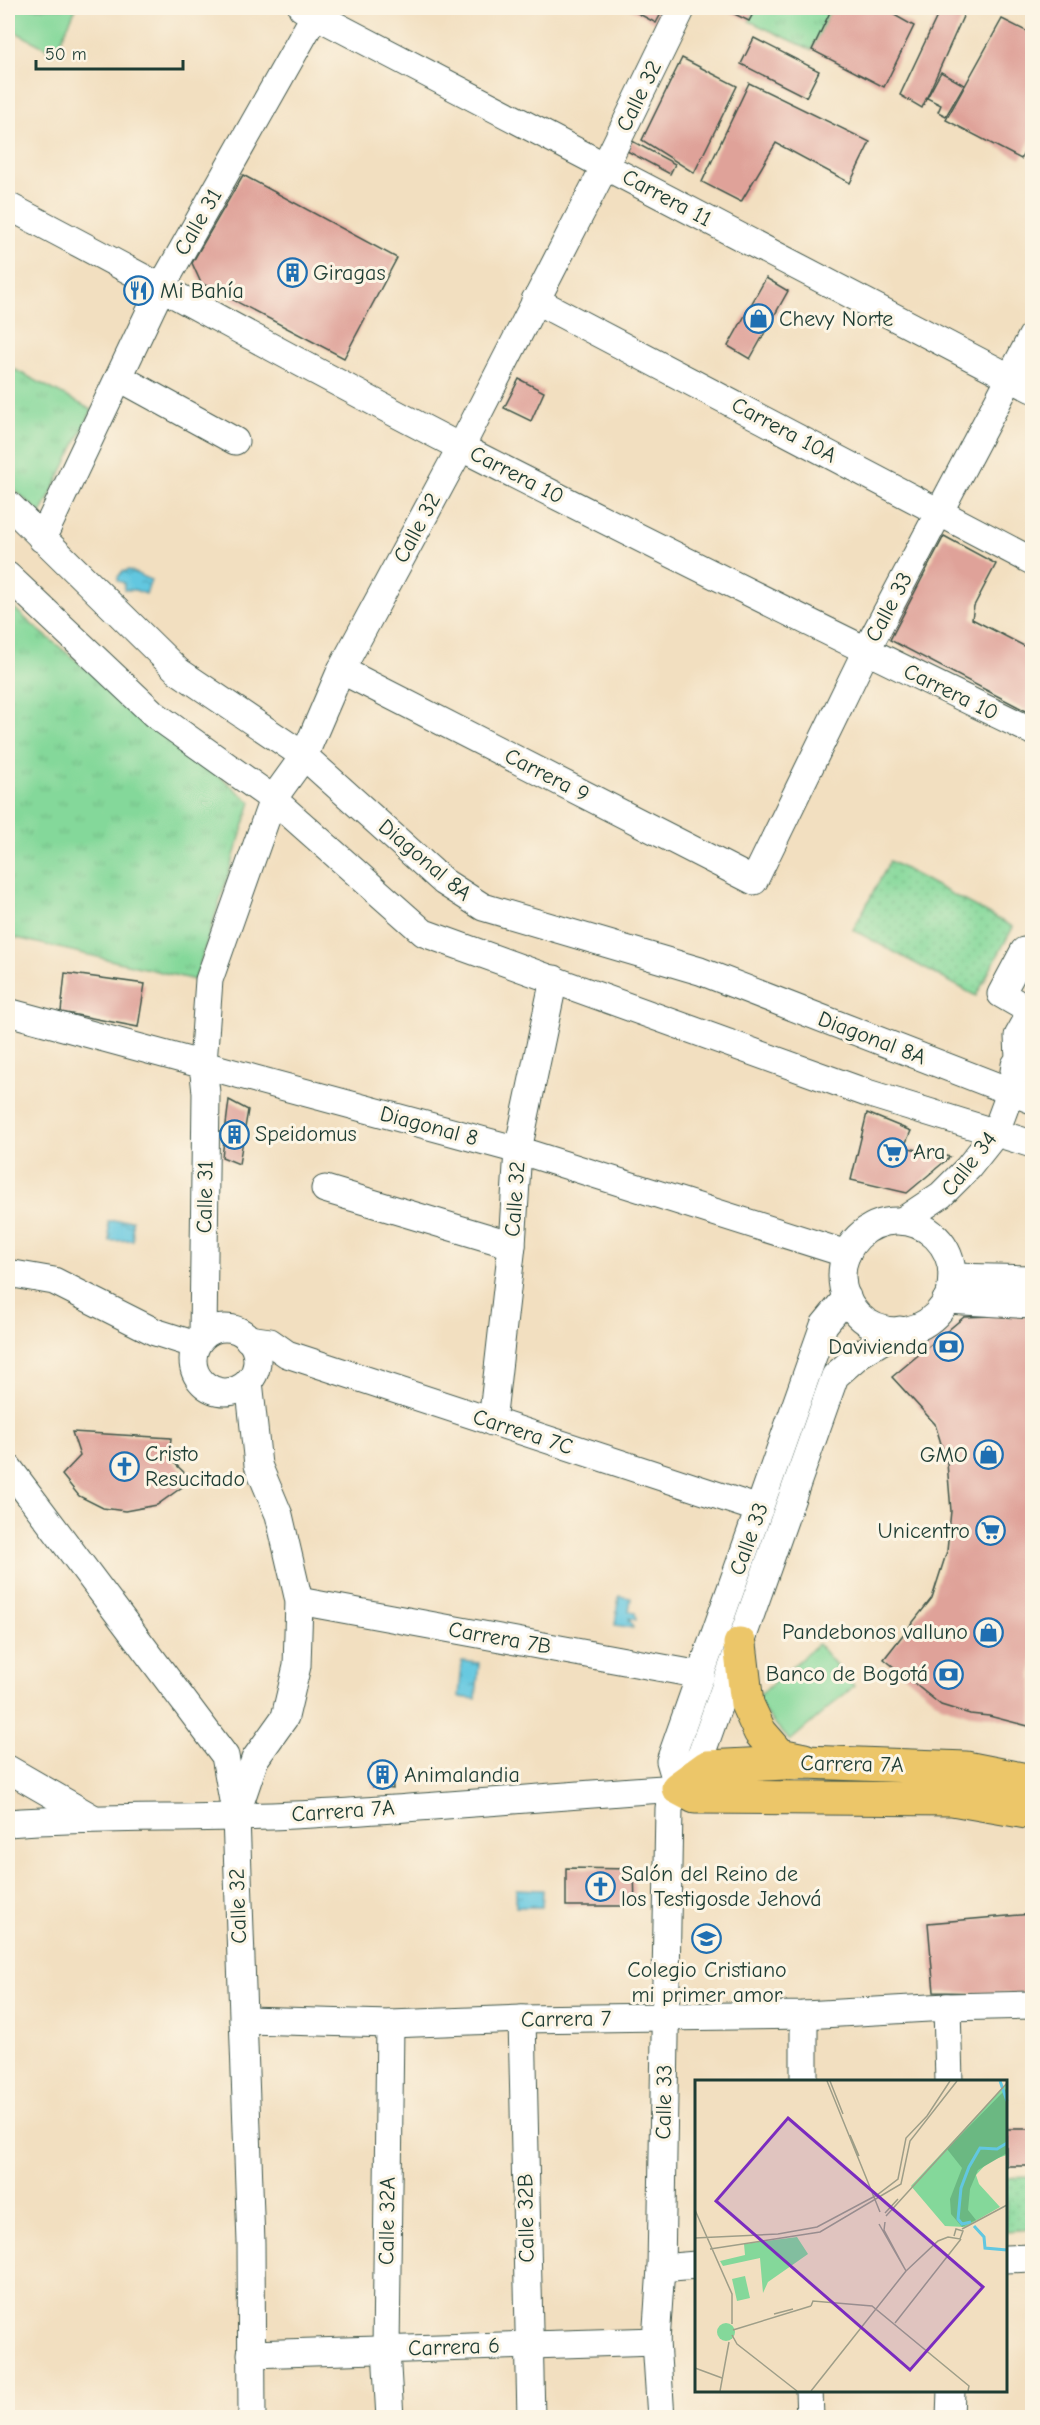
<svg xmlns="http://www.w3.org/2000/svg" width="1040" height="2425" viewBox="0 0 1040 2425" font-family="'Comic Neue',sans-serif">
  <defs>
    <pattern id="grass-tufts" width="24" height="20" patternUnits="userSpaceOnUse" patternTransform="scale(1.5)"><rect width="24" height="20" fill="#84d89a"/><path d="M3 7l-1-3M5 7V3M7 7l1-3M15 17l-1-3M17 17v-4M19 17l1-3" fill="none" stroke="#72ba85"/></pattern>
    <pattern id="park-dots" width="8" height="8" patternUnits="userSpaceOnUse" patternTransform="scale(1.5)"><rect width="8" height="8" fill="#84d89a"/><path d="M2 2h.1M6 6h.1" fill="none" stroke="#72ba85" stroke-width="1.8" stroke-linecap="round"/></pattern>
    <pattern id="water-ripples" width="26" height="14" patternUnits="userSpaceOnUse" patternTransform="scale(1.5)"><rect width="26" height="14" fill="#62c7e0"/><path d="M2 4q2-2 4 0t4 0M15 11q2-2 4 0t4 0" fill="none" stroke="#50a3b6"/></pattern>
  </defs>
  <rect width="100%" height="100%" fill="#fcf5e5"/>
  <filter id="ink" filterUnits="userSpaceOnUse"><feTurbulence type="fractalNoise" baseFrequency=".0167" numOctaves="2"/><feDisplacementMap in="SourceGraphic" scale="12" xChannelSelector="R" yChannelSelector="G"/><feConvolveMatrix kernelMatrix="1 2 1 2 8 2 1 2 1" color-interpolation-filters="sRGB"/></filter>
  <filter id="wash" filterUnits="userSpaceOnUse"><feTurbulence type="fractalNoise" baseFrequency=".008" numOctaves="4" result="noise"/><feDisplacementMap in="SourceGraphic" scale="24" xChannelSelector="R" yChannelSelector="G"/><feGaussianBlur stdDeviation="1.35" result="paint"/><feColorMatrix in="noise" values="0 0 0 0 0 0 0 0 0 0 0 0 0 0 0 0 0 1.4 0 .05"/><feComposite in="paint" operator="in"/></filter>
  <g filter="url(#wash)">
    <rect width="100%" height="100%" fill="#f2dfc0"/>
    <!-- grass -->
    <g fill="url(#grass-tufts)" stroke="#528a67" stroke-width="1.5">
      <path d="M756 8H832L812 50 749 21Z"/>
      <path d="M8 366 92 410 41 514 8 484Z"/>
      <path d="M8 602 30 623 251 802 195 980 8 936Z"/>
    </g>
    <!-- park -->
    <g fill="url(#park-dots)" stroke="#528a67" stroke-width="1.5">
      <path d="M890 861 1013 927 976 996 853 930Z"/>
      <path d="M1032 2177V2229L1006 2231V2178Z"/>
    </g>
    <!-- pitch -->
    <g fill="#84d89a" stroke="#528a67" stroke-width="1.5">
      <path d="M8 8H76L55 53 8 28Z"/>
      <path d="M818 1644 854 1686 790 1741 754 1700Z"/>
    </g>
    <!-- water -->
    <g fill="url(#water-ripples)" stroke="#40828a" stroke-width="1.5">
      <path d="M129 570 151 580 146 594 135 590H124V583L118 581V577L122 572Z"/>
      <path d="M132 1220 133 1240 110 1241 108 1221Z"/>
      <path d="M619 1596 631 1598 629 1611 635 1612 636 1620 629 1618 633 1628 615 1625Z"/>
      <path d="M462 1661 479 1663 476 1699 459 1697Z"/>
      <path d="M516 1889 543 1890 542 1907H516Z"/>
    </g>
    <g id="blocks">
      <!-- building -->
      <g fill="#dfa299">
        <path d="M628 8H664L656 23Z"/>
        <path d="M722 8H756L749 21Z"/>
        <path d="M832 8H882L914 26 884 87 812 50Z"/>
        <path d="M941 8H958L965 12 922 108 900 95Z"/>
        <path d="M1002 19 1032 34V136L1021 159 946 120Z"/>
        <path d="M754 38 819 71 806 97 741 64Z"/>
        <path d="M682 58 737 86 694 173 642 140Z"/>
        <path d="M941 72 964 85 946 116 938 112 941 105 927 98Z"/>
        <path d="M749 83 870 142 850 183 776 143 741 202 702 182Z"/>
        <path d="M632 141 675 164 670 174 627 151Z"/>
        <path d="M243 175 397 258 344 358 201 283 192 263Z"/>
        <path d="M766 278 788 291 750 359 728 346Z"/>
        <path d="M519 379 544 392 531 421 504 408Z"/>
        <path d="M944 536 996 564 974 606 972 619 1032 650V714L890 640Z"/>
        <path d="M65 973 145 984 138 1027 61 1012Z"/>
        <path d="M229 1100 248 1110 239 1164 222 1157Z"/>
        <path d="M867 1113 911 1131 904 1147 950 1157 907 1193 851 1180Z"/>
        <path d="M1018 1315 1032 1316V1727L989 1716 970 1714 941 1705 884 1659 932 1598 947 1551 951 1511 947 1463 935 1424 892 1377 964 1317Z"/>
        <path d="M72 1432 171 1438 169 1458 192 1480 157 1505 125 1511 103 1508 79 1496 62 1475 80 1456Z"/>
        <path d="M373 1764H391L393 1789 373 1787Z"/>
        <path d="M566 1868 634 1869 635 1906H566Z"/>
        <path d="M1032 1914V1994L934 1992 928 1923Z"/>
        <rect x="1006" y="2129" width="26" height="37"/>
      </g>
    </g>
  </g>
  <g filter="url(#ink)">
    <use href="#blocks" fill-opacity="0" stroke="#3f5549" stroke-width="1.5"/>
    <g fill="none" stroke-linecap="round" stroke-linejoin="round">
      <defs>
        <g id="minor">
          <path d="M302 8 1032 389"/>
          <path d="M8 206C160 285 310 370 462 448 651 544 841 639 1032 731"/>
          <path d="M535 300 1032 561"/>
          <path d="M120 378 235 441"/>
          <path d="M8 504 178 671 304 756 444 882 483 907 700 971 1032 1100"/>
          <path d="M42 539 162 286 319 8"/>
          <path d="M8 576 154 714 273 799 424 933 867 1093 1032 1144"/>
          <path d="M341 670 754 881 866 651 1032 336"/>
          <path d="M8 1012 518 1150 847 1254"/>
          <path d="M1032 1012 1001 994 1024 951 1032 954"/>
          <path d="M325 1189 512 1245"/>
          <path d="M902 1221 941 1195 968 1168 995 1134 1011 1091 1015 1065 1019 1059 1018 1036 1032 1011"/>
          <circle cx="897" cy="1276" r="55"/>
          <path d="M8 1273 54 1281 155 1332 196 1345"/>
          <path d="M952 1277 1032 1279"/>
          <path d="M946 1300 1032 1305"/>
          <circle cx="225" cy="1360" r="32"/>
          <path d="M203 1336 206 1093 203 1064 209 980 273 799 304 756 341 670 461 447 605 166 682 8"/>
          <path d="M248 1339 270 1342 287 1354 759 1509"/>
          <path d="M492 1422 512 1245 518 1150 554 979"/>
          <path d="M8 1467 225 1756 236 1817 251 2243 252 2418"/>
          <path d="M299 1601 701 1675"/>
          <path d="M8 1769 91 1817"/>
          <path d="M678 1788 670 1761 824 1325 847 1297"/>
          <path d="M236 1815 255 1759 285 1717 297 1666 299 1601 279 1515 258 1465 249 1381"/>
          <path d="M8 1823C103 1816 198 1820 293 1815 421 1809 549 1796 678 1788"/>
          <path d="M947 2007 949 2082"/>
          <path d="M804 2015V2082"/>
          <path d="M522 2019 531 2418"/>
          <path d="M243 2020 390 2024 522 2019 804 2015 947 2007 1032 2005"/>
          <path d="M1006 2259 1032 2258"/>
          <path d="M661 2268 696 2265"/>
          <path d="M251 2354 656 2341"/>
          <path d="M809 2390 810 2418"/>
          <path d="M390 2418 386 2350 390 2024"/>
          <path d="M661 2418 656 2341 661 2268 669 1808 678 1788 701 1755 835 1376 860 1354 900 1330"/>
          <path d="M950 2418 951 2390"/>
        </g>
        <g id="major">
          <path d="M740 1644 747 1704 760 1732 780 1755 804 1760"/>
          <path d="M1032 1781 966 1768 806 1762 707 1767 678 1788 695 1797 952 1799 1032 1813"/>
        </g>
      </defs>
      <!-- minor casing -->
      <use href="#minor" stroke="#3f5549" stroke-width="29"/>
      <!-- major casing -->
      <use href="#major" stroke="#3f5549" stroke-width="35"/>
      <!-- minor -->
      <use href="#minor" stroke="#fff" stroke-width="27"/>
      <!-- major -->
      <use href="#major" stroke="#ecc669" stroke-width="33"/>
    </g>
  </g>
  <!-- icons -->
  <defs>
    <symbol id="building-ring" viewBox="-11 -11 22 22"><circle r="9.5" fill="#fcf5e5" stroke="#1f6fb2" stroke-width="1.5"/><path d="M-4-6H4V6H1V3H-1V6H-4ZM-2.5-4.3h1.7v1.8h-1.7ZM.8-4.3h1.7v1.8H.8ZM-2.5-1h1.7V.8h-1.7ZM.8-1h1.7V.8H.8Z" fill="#1f6fb2"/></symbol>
    <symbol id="restaurant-ring" viewBox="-11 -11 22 22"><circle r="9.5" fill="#fcf5e5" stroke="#1f6fb2" stroke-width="1.5"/><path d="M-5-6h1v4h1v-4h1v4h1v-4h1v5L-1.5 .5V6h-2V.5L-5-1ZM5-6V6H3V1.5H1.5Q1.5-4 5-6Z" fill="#1f6fb2"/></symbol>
    <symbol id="shop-ring" viewBox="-11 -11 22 22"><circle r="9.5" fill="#fcf5e5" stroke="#1f6fb2" stroke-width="1.5"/><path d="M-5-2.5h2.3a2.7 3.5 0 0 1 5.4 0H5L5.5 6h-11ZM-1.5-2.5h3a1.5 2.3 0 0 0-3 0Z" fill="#1f6fb2"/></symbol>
    <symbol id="supermarket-ring" viewBox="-11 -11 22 22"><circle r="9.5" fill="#fcf5e5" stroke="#1f6fb2" stroke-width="1.5"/><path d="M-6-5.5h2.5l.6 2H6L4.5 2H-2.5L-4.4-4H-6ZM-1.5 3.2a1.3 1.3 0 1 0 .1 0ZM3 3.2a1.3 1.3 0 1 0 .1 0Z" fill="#1f6fb2"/></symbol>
    <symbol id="bank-ring" viewBox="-11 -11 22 22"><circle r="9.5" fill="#fcf5e5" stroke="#1f6fb2" stroke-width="1.5"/><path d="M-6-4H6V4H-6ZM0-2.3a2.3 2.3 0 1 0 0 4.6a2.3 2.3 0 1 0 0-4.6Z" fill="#1f6fb2"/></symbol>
    <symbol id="church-ring" viewBox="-11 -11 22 22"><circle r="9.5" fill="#fcf5e5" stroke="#1f6fb2" stroke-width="1.5"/><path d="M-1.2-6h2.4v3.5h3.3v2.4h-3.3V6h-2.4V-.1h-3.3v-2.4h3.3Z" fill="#1f6fb2"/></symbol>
    <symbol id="school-ring" viewBox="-11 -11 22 22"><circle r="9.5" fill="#fcf5e5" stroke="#1f6fb2" stroke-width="1.5"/><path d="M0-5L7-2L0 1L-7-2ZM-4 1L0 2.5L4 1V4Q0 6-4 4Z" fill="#1f6fb2"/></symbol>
  </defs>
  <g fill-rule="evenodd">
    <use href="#building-ring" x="276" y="256" width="33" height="33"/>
    <use href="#restaurant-ring" x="122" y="274" width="33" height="33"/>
    <use href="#shop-ring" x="742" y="302" width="33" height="33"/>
    <use href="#building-ring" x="218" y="1118" width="33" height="33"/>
    <use href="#supermarket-ring" x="876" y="1136" width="33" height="33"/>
    <use href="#bank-ring" x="932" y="1330" width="33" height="33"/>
    <use href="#shop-ring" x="972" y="1438" width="33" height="33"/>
    <use href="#church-ring" x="108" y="1450" width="33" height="33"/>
    <use href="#supermarket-ring" x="974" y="1514" width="33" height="33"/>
    <use href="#shop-ring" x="972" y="1616" width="33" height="33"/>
    <use href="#bank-ring" x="932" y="1658" width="33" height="33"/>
    <use href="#building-ring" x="366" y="1758" width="33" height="33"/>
    <use href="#church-ring" x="584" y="1870" width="33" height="33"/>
    <use href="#school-ring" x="690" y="1922" width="33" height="33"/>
  </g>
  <g text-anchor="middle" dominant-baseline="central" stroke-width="6" stroke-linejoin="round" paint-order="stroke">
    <!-- street labels -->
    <g font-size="22" fill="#1f3d34" stroke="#fcf5e5">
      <text transform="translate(639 96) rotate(-64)">Calle 32</text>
      <text transform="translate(667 198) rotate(28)">Carrera 11</text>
      <text transform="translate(198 222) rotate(-60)">Calle 31</text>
      <text transform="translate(784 430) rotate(28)">Carrera 10A</text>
      <text transform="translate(517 475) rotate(27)">Carrera 10</text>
      <text transform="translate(417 528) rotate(-62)">Calle 32</text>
      <text transform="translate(889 607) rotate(-62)">Calle 33</text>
      <text transform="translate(951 692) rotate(26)">Carrera 10</text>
      <text transform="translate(547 775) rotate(27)">Carrera 9</text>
      <text transform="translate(425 860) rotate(40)">Diagonal 8A</text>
      <text transform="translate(872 1038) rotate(21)">Diagonal 8A</text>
      <text transform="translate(429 1126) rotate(15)">Diagonal 8</text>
      <text transform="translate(969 1164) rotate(-52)">Calle 34</text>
      <text transform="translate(205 1197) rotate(-89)">Calle 31</text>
      <text transform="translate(515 1199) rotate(-86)">Calle 32</text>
      <text transform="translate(523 1432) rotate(18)">Carrera 7C</text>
      <text transform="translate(749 1539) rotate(-70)">Calle 33</text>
      <text transform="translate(500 1638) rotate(10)">Carrera 7B</text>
      <text transform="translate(852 1764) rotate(1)">Carrera 7A</text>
      <text transform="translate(343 1811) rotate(-4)">Carrera 7A</text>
      <text transform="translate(238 1906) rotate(-92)">Calle 32</text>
      <text transform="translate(566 2019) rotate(-1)">Carrera 7</text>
      <text transform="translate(664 2102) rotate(-89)">Calle 33</text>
      <text transform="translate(526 2218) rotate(-91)">Calle 32B</text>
      <text transform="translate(387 2221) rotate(-89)">Calle 32A</text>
      <text transform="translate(454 2347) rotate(-2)">Carrera 6</text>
    </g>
    <!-- poi labels -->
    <g font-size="22" fill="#1f3d34" stroke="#fcf5e5" text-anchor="start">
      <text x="313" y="273">Giragas</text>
      <text x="160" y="291">Mi Bahía</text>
      <text x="779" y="319">Chevy Norte</text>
      <text x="255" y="1134">Speidomus</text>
      <text x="913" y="1152">Ara</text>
      <text x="928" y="1347" text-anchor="end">Davivienda</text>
      <text x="145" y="1454">Cristo<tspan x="145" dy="25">Resucitado</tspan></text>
      <text x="968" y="1455" text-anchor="end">GMO</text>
      <text x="970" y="1531" text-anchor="end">Unicentro</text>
      <text x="968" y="1632" text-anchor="end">Pandebonos valluno</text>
      <text x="928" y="1674" text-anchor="end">Banco de Bogotá</text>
      <text x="404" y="1775">Animalandia</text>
      <text x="621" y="1874">Salón del Reino de<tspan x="621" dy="25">los Testigosde Jehová</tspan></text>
      <text x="707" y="1970" text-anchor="middle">Colegio Cristiano<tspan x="707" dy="25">mi primer amor</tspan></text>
    </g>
  </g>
  <!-- overview -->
  <g transform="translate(695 2080)">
    <rect width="312" height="312" fill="#f2dfc0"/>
    <path d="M312 3V75L294 81 281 95 284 104 305 127 270 147 250 146 216 106ZM102 157 113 174 73 202 68 213 65 178 28 186 25 181 50 175 49 164Z" fill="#84d89a"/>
    <path d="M312 8V73L283 90 275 109 273 130 281 140 267 147 256 134 255 119 267 88 252 69Z" fill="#6bb882"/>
    <path d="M22 252a9 9 0 1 1 18 0a9 9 0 1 1-18 0Z" fill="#84d89a"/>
    <path d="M50 196 55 218 42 221 37 199Z" fill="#84d89a"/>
    <path fill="none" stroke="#62c7e0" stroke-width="3" d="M305 1 312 21M276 142 267 144 263 139 266 108 274 87 285 68 302 69 312 63M279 146 289 157 290 168 312 170"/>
    <path fill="none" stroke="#9e9e88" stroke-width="1.5" d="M132 1 185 132M135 1 148 34M155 55 164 76M0 130 37 214V244M190 133 203 119M191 136 312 3M190 142 189 150 211 191M184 144 211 191M267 149 312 125M0 158 83 154 122 147 182 115 203 99 211 58 232 36 255 1M15 169 125 152 206 104 215 61 262 1M211 191 243 161 253 157 265 159 268 151 261 149 259 156M116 226 118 221 177 226 274 306 273 311M79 234 98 229M200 243 266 159M38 250 116 226M37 255 42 264 102 311M0 288 27 298M25 311 34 262M116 311 211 191"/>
    <path fill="#7b2cbf" fill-opacity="0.15" stroke="#7b2cbf" stroke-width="3" d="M93 38 288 207 215 290 21 121Z"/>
    <rect width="312" height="312" fill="none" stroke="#1f3d34" stroke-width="3"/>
  </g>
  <!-- margin -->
  <rect width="1040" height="2425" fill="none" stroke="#fcf5e5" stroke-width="30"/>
  <!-- scale -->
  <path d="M36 60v9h147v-9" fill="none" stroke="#1f3d34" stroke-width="3"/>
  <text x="45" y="60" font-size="18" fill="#1f3d34" stroke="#fcf5e5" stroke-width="4.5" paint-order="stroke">50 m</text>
</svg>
